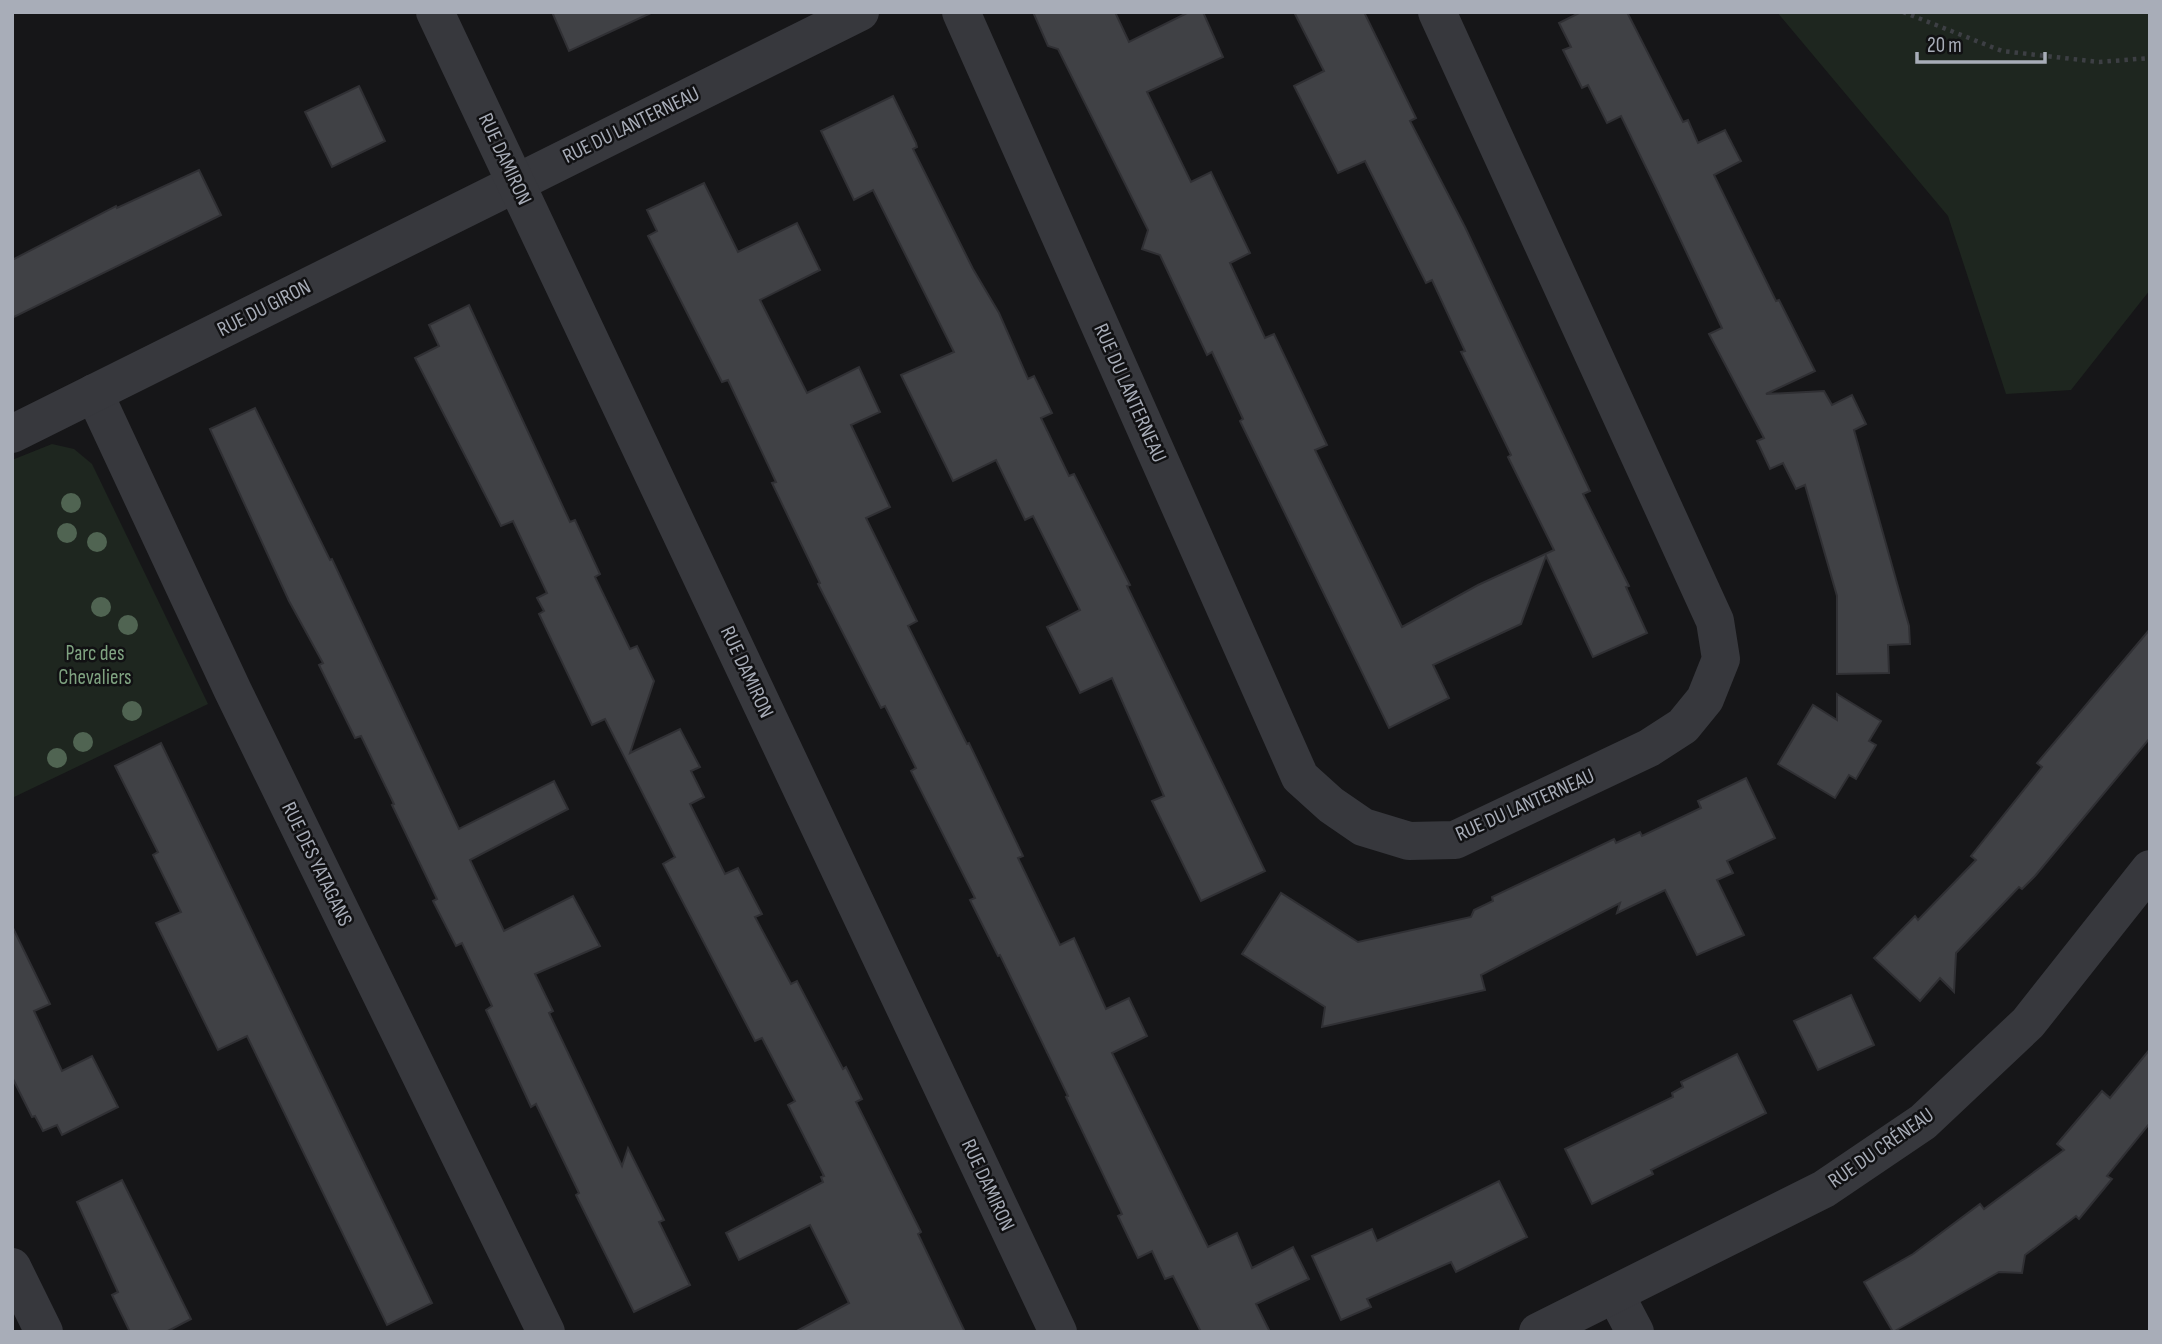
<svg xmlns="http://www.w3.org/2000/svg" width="2162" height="1344" viewBox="0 0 2162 1344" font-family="'Sofia Sans Condensed',sans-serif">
  <rect width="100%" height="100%" fill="#161618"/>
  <!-- green -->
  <g fill="#1e261f">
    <path d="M1777 12H2150V290L2071 390 2006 394 1948 216Z"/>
    <path d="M52 444 74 449 92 464 208 704 12 798V460Z"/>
  </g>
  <!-- building -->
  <g fill="#404145" stroke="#303034" stroke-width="2">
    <path d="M552 12H653L569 51Z"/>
    <path d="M1033 12H1115L1129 42 1189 12H1203L1223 57 1147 92 1191 182 1211 172 1250 253 1230 263 1265 338 1274 334 1327 445 1315 450 1402 627 1478 585 1554 550 1508 457 1511 455 1461 352 1465 351 1432 280 1426 283 1365 161 1338 173 1294 86 1324 71 1294 12H1364L1416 118 1410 121 1465 227 1590 491 1583 494 1629 586 1626 587 1647 633 1593 657 1546 556 1521 624 1433 665 1449 698 1389 728 1240 421 1243 419 1212 352 1207 355 1160 255 1142 249 1148 230 1058 49 1048 46Z"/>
    <path d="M1581 12H1627L1683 122 1688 120 1698 143 1725 130 1741 161 1714 175 1776 301 1779 300 1815 371 1766 394 1824 391 1832 405 1852 395 1866 424 1854 430 1909 626 1910 644 1888 645 1889 673 1837 674V596L1805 485 1796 489 1783 463 1770 469 1757 441 1764 438 1709 334 1722 328 1657 190 1621 116 1607 123 1588 85 1582 88 1563 50 1571 47 1559 23Z"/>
    <path d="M359 86 385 141 332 167 305 112Z"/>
    <path d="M893 96 916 143 917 147 913 149 973 269 999 313 1028 379 1034 376 1052 413 1041 418 1069 476 1074 474 1130 585 1127 586 1265 871 1201 901 1152 801 1164 796 1112 678 1080 693 1047 627 1080 610 1033 516 1025 520 996 460 953 481 901 375 954 352 873 190 854 200 821 131Z"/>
    <path d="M199 170 221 215 12 318V260L116 206 117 208Z"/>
    <path d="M704 183 738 252 797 223 820 270 760 300 807 393 859 367 880 412 851 425 890 507 866 518 917 621 908 626 967 744 969 743 1023 856 1018 858 1060 945 1074 938 1106 1009 1129 998 1147 1036 1112 1053 1208 1247 1237 1233 1252 1268 1293 1247 1309 1279 1256 1304 1270 1332H1201L1173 1276 1165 1279 1152 1251 1138 1258 1118 1216 1122 1214 1066 1097 1068 1096 1000 955 998 956 970 900 975 898 911 771 916 768 885 706 881 708 818 584 820 583 772 483 776 482 728 380 722 382 648 236 657 231 647 210Z"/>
    <path d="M469 305 570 522 575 520 600 574 595 577 630 649 637 646 654 681 630 753 680 729 700 767 691 771 704 797 690 804 725 874 738 868 762 914 755 917 791 984 797 981 843 1069 846 1067 862 1099 856 1102 921 1232 918 1234 965 1332H795L849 1303 810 1225 739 1260 726 1233 823 1182 821 1177 824 1176 788 1105 795 1101 762 1038 755 1041 663 864 675 857 605 719 592 725 539 614 544 611 537 598 547 593 513 521 501 526 415 358 439 346 429 325Z"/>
    <path d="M255 408 330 560 332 559 459 829 554 781 568 809 470 860 504 931 573 896 600 946 535 974 553 1011 549 1013 622 1166 628 1148 664 1220 659 1222 690 1285 634 1312 576 1195 579 1193 536 1104 531 1107 486 1010 492 1006 462 943 456 946 433 901 437 899 392 805 394 804 361 736 355 738 319 665 323 663 289 601 210 429Z"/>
    <path d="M2150 629V738L2035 876 2022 889 2019 887 1956 953 1954 992 1940 978 1920 1001 1874 958 1915 916 1918 920 1976 860 1971 856 2042 767 2037 763Z"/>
    <path d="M1837 694 1881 721 1869 741 1876 745 1856 779 1849 775 1835 798 1778 764 1813 705 1837 720Z"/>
    <path d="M161 743 432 1303 387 1325 247 1036 218 1050 156 923 181 912 153 855 158 852 115 766Z"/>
    <path d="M1746 778 1775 838 1727 861 1733 873 1717 880 1744 935 1697 955 1665 890 1617 913 1620 903 1481 975 1485 990 1322 1027 1325 1007 1242 954 1281 893 1358 942 1471 917 1474 910 1493 901 1492 897 1614 839 1616 843 1640 832 1642 836 1701 808 1698 801Z"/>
    <path d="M12 926 50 1004 34 1011 62 1071 92 1056 118 1107 62 1135 57 1125 43 1131 35 1116 32 1117 12 1077Z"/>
    <path d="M1851 995 1874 1045 1818 1070 1794 1021Z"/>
    <path d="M2150 1049V1123L2107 1176 2112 1179 2079 1219 2076 1216 2025 1255 2022 1273 1999 1272 1893 1332 1864 1282 1913 1254 1980 1204 1984 1209 2064 1150 2057 1144 2102 1091 2110 1098Z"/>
    <path d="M1737 1054 1766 1113 1651 1170 1653 1174 1592 1204 1565 1149 1673 1097 1672 1093 1683 1087 1681 1082Z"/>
    <path d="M122 1180 191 1319 166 1332H130L112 1295 118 1292 77 1202Z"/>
    <path d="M1499 1181 1527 1237 1456 1272 1451 1262 1367 1299 1371 1307 1341 1320 1312 1256 1372 1229 1377 1241Z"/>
  </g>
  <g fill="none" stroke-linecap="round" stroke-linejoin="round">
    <!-- path -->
    <path stroke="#3d3f44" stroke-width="4.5" stroke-dasharray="3.5 5" stroke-linecap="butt" d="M1903 12 2002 51 2099 62 2150 58"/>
    <!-- minor -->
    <g stroke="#37383d" stroke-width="38">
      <path d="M961 12 1300 777 1331 805 1363 827 1409 841 1455 840 1649 748 1683 726 1705 699 1721 659 1715 621 1437 12"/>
      <path d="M94 393 233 691 546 1332"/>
      <path d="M12 434 860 12"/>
      <path d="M12 1267 44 1332"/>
      <path d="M1615 1294 1635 1332"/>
      <path d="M1538 1332 1824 1189 1923 1122 2028 1023 2150 869"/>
    </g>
    <!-- tertiary -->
    <path stroke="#37383d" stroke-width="38" d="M435 12 1058 1332"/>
  </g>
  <!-- trees -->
  <g fill="#506452">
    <circle cx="71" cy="503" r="10"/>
    <circle cx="67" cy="533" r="10"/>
    <circle cx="97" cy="542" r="10"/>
    <circle cx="101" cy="607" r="10"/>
    <circle cx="128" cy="625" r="10"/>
    <circle cx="132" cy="711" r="10"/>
    <circle cx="83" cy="742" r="10"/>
    <circle cx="57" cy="758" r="10"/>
  </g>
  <g text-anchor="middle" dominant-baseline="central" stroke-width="5" stroke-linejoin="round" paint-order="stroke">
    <!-- street labels -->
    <g font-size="21" fill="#a8adb8" stroke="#111113">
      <text transform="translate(631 125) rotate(-26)">RUE DU LANTERNEAU</text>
      <text transform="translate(505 159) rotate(65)">RUE DAMIRON</text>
      <text transform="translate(264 308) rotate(-27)">RUE DU GIRON</text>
      <text transform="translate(1130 393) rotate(66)">RUE DU LANTERNEAU</text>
      <text transform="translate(747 672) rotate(65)">RUE DAMIRON</text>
      <text transform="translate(1525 805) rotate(-24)">RUE DU LANTERNEAU</text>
      <text transform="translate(317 864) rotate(64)">RUE DES YATAGANS</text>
      <text transform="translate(1881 1148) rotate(-35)">RUE DU CRÉNEAU</text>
      <text transform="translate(988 1185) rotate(65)">RUE DAMIRON</text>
    </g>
    <!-- park labels -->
    <g font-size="21" fill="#7fa381" stroke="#111113">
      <text x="95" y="653">Parc des<tspan x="95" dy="24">Chevaliers</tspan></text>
    </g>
  </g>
  <!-- border -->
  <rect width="2162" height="1344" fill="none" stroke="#a8adb8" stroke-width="28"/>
  <!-- scale -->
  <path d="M1917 52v10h128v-10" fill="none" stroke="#a8adb8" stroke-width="3.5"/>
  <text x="1927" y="52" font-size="21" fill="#a8adb8" stroke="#111113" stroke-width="5" paint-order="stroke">20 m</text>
</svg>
